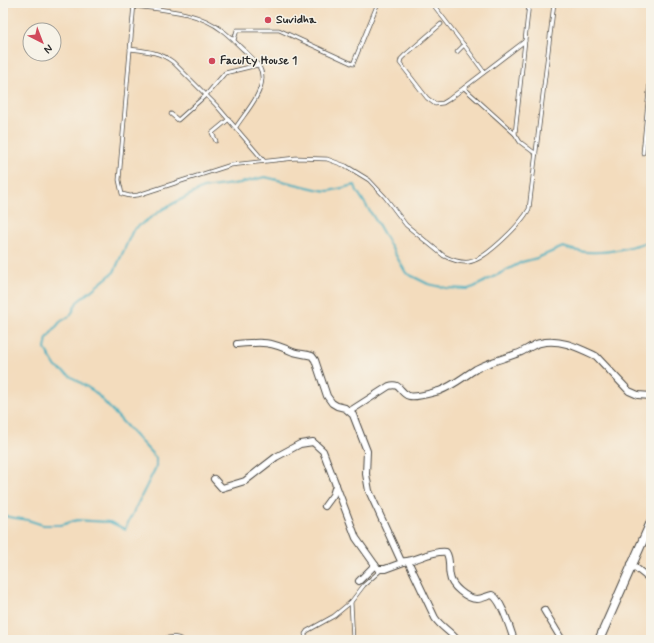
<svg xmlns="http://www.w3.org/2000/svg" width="654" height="643" viewBox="0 0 654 643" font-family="Mynerve,sans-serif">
  <rect width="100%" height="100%" fill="#f7f3e8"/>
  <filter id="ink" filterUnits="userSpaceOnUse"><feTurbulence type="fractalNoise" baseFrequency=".025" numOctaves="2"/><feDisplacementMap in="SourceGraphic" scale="8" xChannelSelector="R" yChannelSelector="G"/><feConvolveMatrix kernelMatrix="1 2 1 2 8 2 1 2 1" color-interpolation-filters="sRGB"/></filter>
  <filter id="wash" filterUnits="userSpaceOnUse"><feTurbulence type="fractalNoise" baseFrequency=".012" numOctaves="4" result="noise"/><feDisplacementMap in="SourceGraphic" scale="16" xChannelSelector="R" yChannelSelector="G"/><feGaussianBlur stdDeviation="0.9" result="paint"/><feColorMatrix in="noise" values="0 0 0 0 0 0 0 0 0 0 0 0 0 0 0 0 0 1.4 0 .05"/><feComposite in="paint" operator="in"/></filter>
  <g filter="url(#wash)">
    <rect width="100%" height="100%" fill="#f3dcbd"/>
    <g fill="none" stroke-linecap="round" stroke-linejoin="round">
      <!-- stream -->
      <path stroke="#3facbe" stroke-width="2" d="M3 515 9 517 28 520 43 525H61L77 520 91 521 110 522 125 529 156 467V458L95 392 56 367 45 349 47 338 60 322 71 315 77 302 114 272 133 230 163 209 203 188 240 183 265 177 320 190 329 191 355 185 357 191 378 224 406 273 428 284 446 288 468 289 474 287 522 262 537 258 563 247C593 258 622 250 651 241"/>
    </g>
  </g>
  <g filter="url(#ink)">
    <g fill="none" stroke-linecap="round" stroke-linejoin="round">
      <defs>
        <g id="lane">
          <path d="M134 3 119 180 122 194 130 196 138 195 231 165 296 158 327 159 346 166 369 180 385 197 406 225 444 256C452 260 460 263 469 262 485 260 521 224 529 209L554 3"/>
          <path d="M436 3 435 7 464 45 457 52"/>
          <path d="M529 3 515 134 520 142 536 154"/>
          <path d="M133 6C165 10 197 11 223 31 231 37 238 45 246 52 254 60 263 67 262 79 261 96 245 113 236 127"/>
          <path d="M441 24 404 56 401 59 400 63 427 98 435 104 443 103 448 100 525 41"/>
          <path d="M234 40 237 30H279L353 64 378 3"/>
          <path d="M464 45 484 72"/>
          <path d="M130 49C146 51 160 52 173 62L216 105 264 161"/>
          <path d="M464 88 515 134"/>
          <path d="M171 114 178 120 206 95 225 73 258 65"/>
          <path d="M216 141 212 133 229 119"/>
          <path d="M643 153 651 70"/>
          <path d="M351 602 353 640"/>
          <path d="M160 640C167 637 176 636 182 640"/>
          <path d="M306 640 305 634 307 631 334 616 351 602 364 585 381 570"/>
        </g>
        <g id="street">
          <path d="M237 344C262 342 270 341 293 352 299 354 306 354 312 356L315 360 327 396 332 403 337 406 345 408 353 415 367 451 366 474 369 491 401 561C412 564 430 550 446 552 451 559 448 568 450 576 451 586 467 599 477 599 482 599 487 596 492 595 502 600 510 629 514 640"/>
          <path d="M350 411 389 386C401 382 399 393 409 396 416 398 431 393 439 391 453 386 463 377 476 369 491 361 500 360 516 354 524 352 531 345 540 343 560 338 579 348 596 356L629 391 638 395 651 396"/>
          <path d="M214 479 222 488 245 481 276 457 300 444 313 442 323 451 356 538 378 569H385L404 562"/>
          <path d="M325 506 333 495 336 485"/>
          <path d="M408 561 435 618C441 627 450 631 457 640"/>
          <path d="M631 564 651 580"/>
          <path d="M359 581 375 565"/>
          <path d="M544 610 562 640"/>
        </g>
        <path id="secondary" d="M599 640 651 522"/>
      </defs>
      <!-- lane casing -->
      <use href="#lane" stroke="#494641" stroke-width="4.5"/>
      <!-- street casing -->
      <use href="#street" stroke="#494641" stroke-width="8"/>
      <!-- secondary casing -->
      <use href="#secondary" stroke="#494641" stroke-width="10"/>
      <!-- lane -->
      <use href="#lane" stroke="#fff" stroke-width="3"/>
      <!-- street -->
      <use href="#street" stroke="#fff" stroke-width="6"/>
      <!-- secondary -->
      <use href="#secondary" stroke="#fff" stroke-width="8"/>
    </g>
  </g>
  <!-- markers -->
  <g fill="#d1495b" stroke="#f7f3e8" stroke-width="1.5">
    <circle cx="268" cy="20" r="4"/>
    <circle cx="212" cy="61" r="4"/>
  </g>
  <g text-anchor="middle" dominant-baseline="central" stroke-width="3" stroke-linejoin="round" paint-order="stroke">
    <!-- poi labels -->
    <g font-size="12" font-weight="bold" fill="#2b2b2b" stroke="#f7f3e8" text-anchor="start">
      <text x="276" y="20">Suvidha</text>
      <text x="220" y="61">Faculty House 1</text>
    </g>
  </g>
  <!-- margin -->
  <rect width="654" height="643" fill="none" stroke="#f7f3e8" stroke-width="16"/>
  <!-- north arrow -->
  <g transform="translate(42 42) rotate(138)"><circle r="19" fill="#f7f3e8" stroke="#a5a39c"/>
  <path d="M0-3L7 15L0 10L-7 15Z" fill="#d1495b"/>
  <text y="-6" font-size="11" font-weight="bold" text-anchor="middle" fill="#2b2b2b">N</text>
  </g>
</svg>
